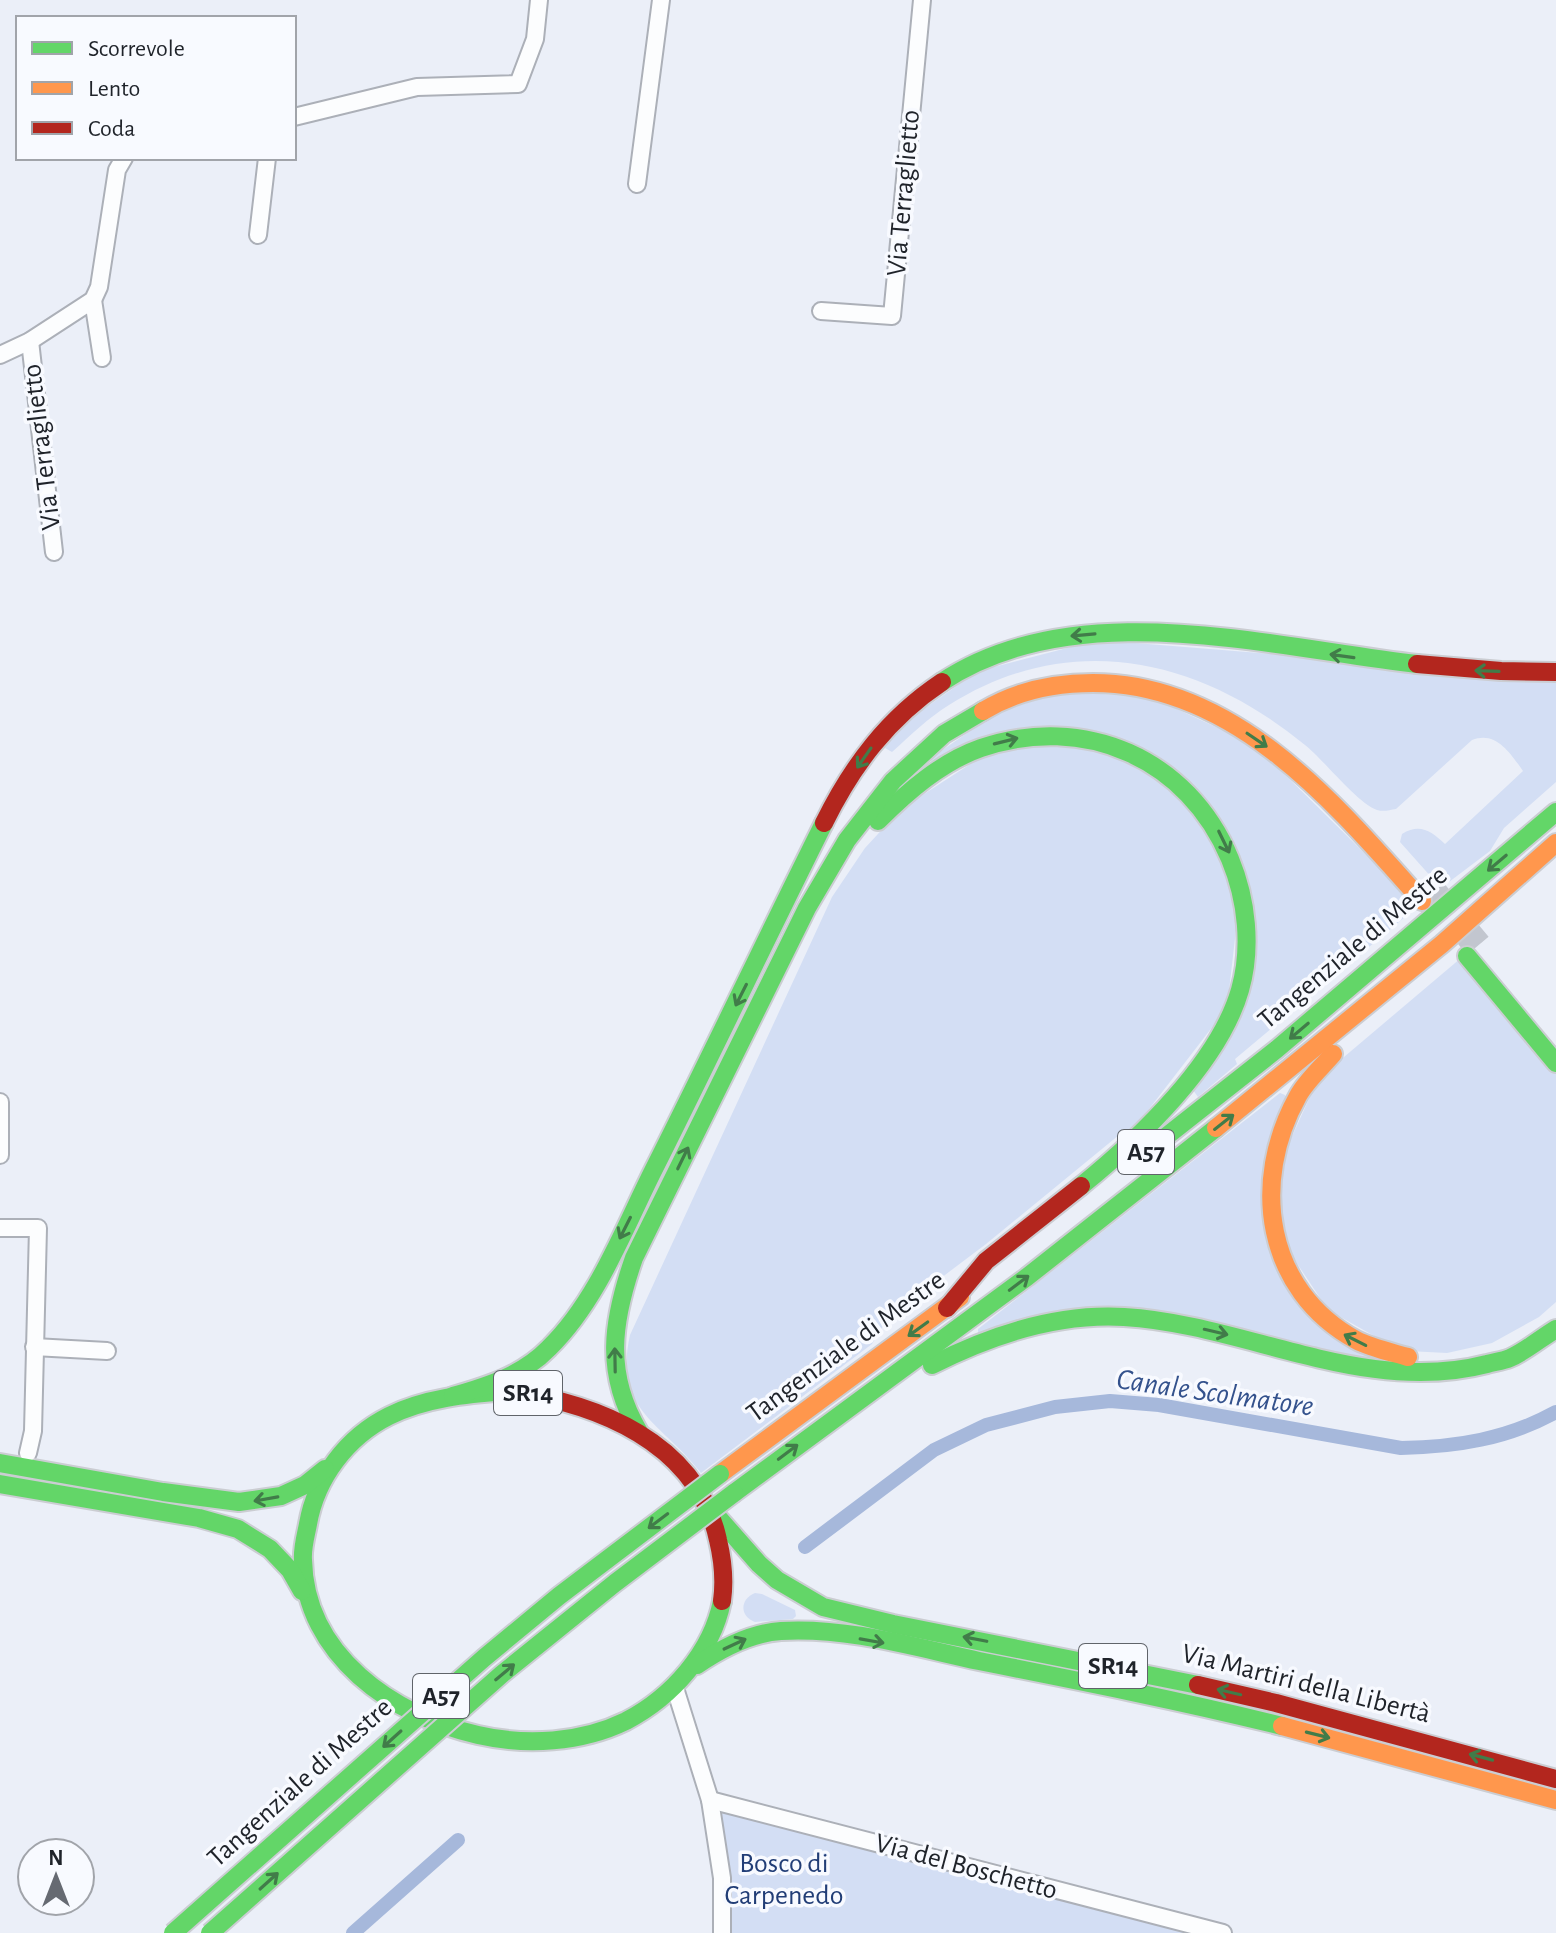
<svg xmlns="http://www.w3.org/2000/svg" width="1556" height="1933" viewBox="0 0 1556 1933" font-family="'Alegreya Sans',sans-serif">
  <rect width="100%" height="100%" fill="#ebeff8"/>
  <!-- green -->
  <g fill="#d3def4">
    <path d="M1098 640 1556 677V782L1504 828 1490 851 1441 888 1400 842 1402 834C1420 823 1431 831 1445 844L1523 771C1511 754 1496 730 1472 740L1396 809C1389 810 1384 812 1377 810 1357 803 1324 760 1305 745 1198 657 1070 629 949 705 928 718 911 735 892 752L885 748 905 722 978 671Z"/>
    <path d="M1065 691 1153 698 1255 745 1418 906 1235 1059 1237 1064 1198 1097 1193 1090 1230 1030 1242 860 1116 737 925 762 996 713Z"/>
    <path d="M1089 743 1193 799 1240 895 1227 1008 1129 1135H1119L986 1244 888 1318 872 1344 701 1473C662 1422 613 1411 630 1335L832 897 865 848 901 809 998 746Z"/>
    <path d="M1461 958 1556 1073V1302L1539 1317 1492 1343 1447 1353 1408 1351 1392 1346 1328 1310 1286 1247 1278 1167 1318 1079Z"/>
    <path d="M1280 1093 1285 1095 1288 1101C1275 1127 1264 1152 1263 1182 1256 1342 1433 1421 1556 1321V1324C1478 1389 1383 1368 1294 1346 1237 1332 1179 1316 1120 1313 1071 1310 1029 1322 983 1336L978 1334V1329Z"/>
    <path d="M755 1593 762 1594 795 1610 796 1616 793 1619 755 1622C739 1616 740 1599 755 1593Z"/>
    <path d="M718 1808 1203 1933H728Z"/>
  </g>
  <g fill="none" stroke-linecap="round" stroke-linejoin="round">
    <!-- canal -->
    <g stroke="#a6b8db" stroke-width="14">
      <path d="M805 1547 934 1450 986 1425 1055 1407 1110 1401 1159 1405 1401 1448C1456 1447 1507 1439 1556 1412"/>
      <path d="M353 1933 458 1840"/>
    </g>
    <!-- highway-tunnel -->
    <path stroke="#c2c6cf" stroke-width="28" stroke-dasharray="28 14" stroke-linecap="butt" d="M1433 892 1478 946"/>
    <defs>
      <g id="street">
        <path d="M294 117 417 87 518 84 535 39 539 0"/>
        <path d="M637 184 661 0"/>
        <path d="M258 235 267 158"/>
        <path d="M93 300 102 358"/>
        <path d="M821 311 892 316 922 0"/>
        <path d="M30 341 54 552"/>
        <path d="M0 355 30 341 93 300 99 287 117 170 124 158"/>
        <path d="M0 1102V1155"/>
        <path d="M0 1228H38L33 1431 28 1453"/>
        <path d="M34 1347 107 1351"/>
        <path d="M674 1685 710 1800 722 1878V1933"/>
        <path d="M710 1800 1223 1933"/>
      </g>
      <g id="fast">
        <path d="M942 682C1076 593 1268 647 1417 664"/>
        <path d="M878 821C907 792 941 762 981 748 1084 713 1188 758 1230 859 1247 900 1252 948 1240 990 1219 1063 1139 1139 1081 1186"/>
        <path d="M1467 956 1556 1063"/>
        <path d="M1135 1161 1277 1049 1556 812"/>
        <path d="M932 1365C991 1335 1057 1313 1124 1317 1245 1324 1364 1396 1487 1364 1494 1362 1503 1361 1510 1358 1526 1351 1541 1338 1556 1329"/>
        <path d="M507 1391C467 1394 425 1398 389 1416 347 1437 316 1478 308 1524 306 1535 302 1548 303 1560 305 1655 393 1716 478 1735 526 1746 581 1743 626 1721 672 1697 712 1652 722 1601"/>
        <path d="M453 1396C488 1386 523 1375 549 1348 597 1301 623 1231 653 1171 711 1056 766 939 824 823"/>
        <path d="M639 1432C604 1373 612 1321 634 1258L807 908 847 840 893 781 944 734 983 711"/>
        <path d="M0 1463 163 1492 239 1502 281 1496 305 1485 325 1469"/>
        <path d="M0 1484 199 1518 238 1529 270 1549 290 1570 302 1591"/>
        <path d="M734 1493 1027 1277 1216 1128"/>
        <path d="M715 1514 759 1564 777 1580 823 1607 893 1624 1198 1685"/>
        <path d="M697 1665C722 1648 750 1633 781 1631 847 1627 914 1647 979 1661 1080 1681 1181 1701 1282 1726"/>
      </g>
      <g id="slow">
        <path d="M983 711C1016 691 1055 683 1093 683 1235 683 1335 803 1422 901"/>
        <path d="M1333 1054C1322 1067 1306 1081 1298 1096 1250 1182 1265 1290 1356 1340 1371 1348 1391 1352 1408 1357"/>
        <path d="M1216 1128 1442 944 1556 843"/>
        <path d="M720 1474 960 1297"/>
        <path d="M1282 1726 1556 1800"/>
      </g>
      <g id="jam">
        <path d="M1417 664 1501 671 1556 672"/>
        <path d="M824 823C852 766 888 718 942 682"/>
        <path d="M947 1308 986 1261 1081 1186"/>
        <path d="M507 1391C597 1403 697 1442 718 1540 723 1561 725 1580 722 1601"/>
        <path d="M1198 1685 1276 1703 1556 1779"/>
      </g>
    </defs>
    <!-- street casing -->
    <use href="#street" stroke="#acb0b8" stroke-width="20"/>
    <!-- fast casing -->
    <use href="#fast" stroke="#cbcdd2" stroke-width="22"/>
    <!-- slow casing -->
    <use href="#slow" stroke="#cbcdd2" stroke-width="22"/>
    <!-- jam casing -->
    <use href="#jam" stroke="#cbcdd2" stroke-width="22"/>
    <!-- street -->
    <use href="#street" stroke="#fcfdfe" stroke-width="16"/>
    <!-- fast -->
    <use href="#fast" stroke="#63d668" stroke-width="18"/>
    <!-- slow -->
    <use href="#slow" stroke="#ff974d" stroke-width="18"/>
    <!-- jam -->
    <use href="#jam" stroke="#b3261e" stroke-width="18"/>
    <defs>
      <g id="fast-bridge">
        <path d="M173 1933 484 1658 559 1596 720 1474"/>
        <path d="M210 1933 502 1674 615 1583 734 1493"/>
      </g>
    </defs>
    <!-- fast-bridge casing -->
    <use href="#fast-bridge" stroke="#cbcdd2" stroke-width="22" stroke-linecap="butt"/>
    <!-- fast-bridge -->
    <use href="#fast-bridge" stroke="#63d668" stroke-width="18"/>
  </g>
  <!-- one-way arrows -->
  <defs><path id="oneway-shaft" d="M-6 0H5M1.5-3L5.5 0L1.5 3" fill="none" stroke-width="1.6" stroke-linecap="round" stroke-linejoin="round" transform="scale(2)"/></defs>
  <g stroke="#417c49">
    <use href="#oneway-shaft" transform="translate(1083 635) rotate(175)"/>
    <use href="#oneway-shaft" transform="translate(1342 656) rotate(-172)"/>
    <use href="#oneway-shaft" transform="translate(1487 671) rotate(-178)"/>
    <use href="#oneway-shaft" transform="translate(1257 740) rotate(34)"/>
    <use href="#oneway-shaft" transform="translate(1006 741) rotate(-14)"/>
    <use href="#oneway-shaft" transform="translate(864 758) rotate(125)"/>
    <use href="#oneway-shaft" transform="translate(1224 842) rotate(64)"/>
    <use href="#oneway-shaft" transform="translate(1497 863) rotate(140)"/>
    <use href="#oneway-shaft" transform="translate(741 995) rotate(117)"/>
    <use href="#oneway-shaft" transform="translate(1299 1031) rotate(140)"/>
    <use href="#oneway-shaft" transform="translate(1224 1122) rotate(-38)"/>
    <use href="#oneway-shaft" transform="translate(683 1158) rotate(-64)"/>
    <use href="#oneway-shaft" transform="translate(625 1228) rotate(117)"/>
    <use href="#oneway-shaft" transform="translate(1019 1283) rotate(-37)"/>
    <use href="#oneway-shaft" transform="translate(918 1329) rotate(144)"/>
    <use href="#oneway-shaft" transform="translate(1216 1332) rotate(13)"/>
    <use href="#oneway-shaft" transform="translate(1355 1340) rotate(-153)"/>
    <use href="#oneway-shaft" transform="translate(615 1360) rotate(-91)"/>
    <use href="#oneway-shaft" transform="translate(788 1452) rotate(-37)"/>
    <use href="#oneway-shaft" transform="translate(266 1499) rotate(170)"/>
    <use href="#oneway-shaft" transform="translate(658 1521) rotate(143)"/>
    <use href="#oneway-shaft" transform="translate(975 1639) rotate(-169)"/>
    <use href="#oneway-shaft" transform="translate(872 1641) rotate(10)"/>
    <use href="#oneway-shaft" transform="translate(735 1644) rotate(-25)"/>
    <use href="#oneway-shaft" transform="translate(505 1672) rotate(-40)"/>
    <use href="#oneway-shaft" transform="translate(1229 1692) rotate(-167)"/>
    <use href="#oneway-shaft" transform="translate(1318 1735) rotate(14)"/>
    <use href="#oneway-shaft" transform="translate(392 1739) rotate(138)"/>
    <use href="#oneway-shaft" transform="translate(1481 1757) rotate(-165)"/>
    <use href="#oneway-shaft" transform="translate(269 1881) rotate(-42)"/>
  </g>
  <g text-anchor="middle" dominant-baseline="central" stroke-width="7" stroke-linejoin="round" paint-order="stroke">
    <!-- shield labels -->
    <g fill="#f8faff" stroke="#60646a" stroke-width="2">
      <rect x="1118" y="1130" width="56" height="44" rx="6"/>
      <rect x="494" y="1371" width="68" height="44" rx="6"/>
      <rect x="1079" y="1644" width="68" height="44" rx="6"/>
      <rect x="413" y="1674" width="56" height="44" rx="6"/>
    </g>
    <g font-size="26" font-weight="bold" fill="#1f232a">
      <text x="1146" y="1152">A57</text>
      <text x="528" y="1393">SR14</text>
      <text x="1113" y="1666">SR14</text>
      <text x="441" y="1696">A57</text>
    </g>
    <!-- street labels -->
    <g font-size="28" fill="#1f232a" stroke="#f8faff">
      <text transform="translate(904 193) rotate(-85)">Via Terraglietto</text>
      <text transform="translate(42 447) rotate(-97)">Via Terraglietto</text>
      <text transform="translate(1353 948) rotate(-40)">Tangenziale di Mestre</text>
      <text transform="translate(846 1347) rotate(-36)">Tangenziale di Mestre</text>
      <text transform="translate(1306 1684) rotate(14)">Via Martiri della Libertà</text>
      <text transform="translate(300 1783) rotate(-42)">Tangenziale di Mestre</text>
      <text transform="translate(966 1867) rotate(15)">Via del Boschetto</text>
    </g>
    <!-- park labels -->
    <g font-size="28" fill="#213d76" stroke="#f8faff">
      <text x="784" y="1864">Bosco di<tspan x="784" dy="32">Carpenedo</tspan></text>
    </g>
    <!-- water labels -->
    <g font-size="30" font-style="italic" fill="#34528d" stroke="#f8faff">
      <text transform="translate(1215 1393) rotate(8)">Canale Scolmatore</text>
    </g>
  </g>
  <!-- legend -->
  <rect x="16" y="16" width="280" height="144" fill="#f8faff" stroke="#a1a4aa" stroke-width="2"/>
  <rect x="32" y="42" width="40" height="12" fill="#63d668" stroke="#a1a4aa" stroke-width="2"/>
  <text x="88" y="56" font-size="24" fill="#1f232a">Scorrevole</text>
  <rect x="32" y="82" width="40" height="12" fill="#ff974d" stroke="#a1a4aa" stroke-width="2"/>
  <text x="88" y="96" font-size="24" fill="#1f232a">Lento</text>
  <rect x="32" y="122" width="40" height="12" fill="#b3261e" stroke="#a1a4aa" stroke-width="2"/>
  <text x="88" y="136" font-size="24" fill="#1f232a">Coda</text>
  <!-- north arrow -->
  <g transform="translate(56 1877)"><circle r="38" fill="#f8faff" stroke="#a1a4aa" stroke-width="2"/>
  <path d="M0-6L14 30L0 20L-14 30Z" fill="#666a72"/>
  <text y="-12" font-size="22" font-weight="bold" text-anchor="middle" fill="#1f232a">N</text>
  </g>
</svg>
